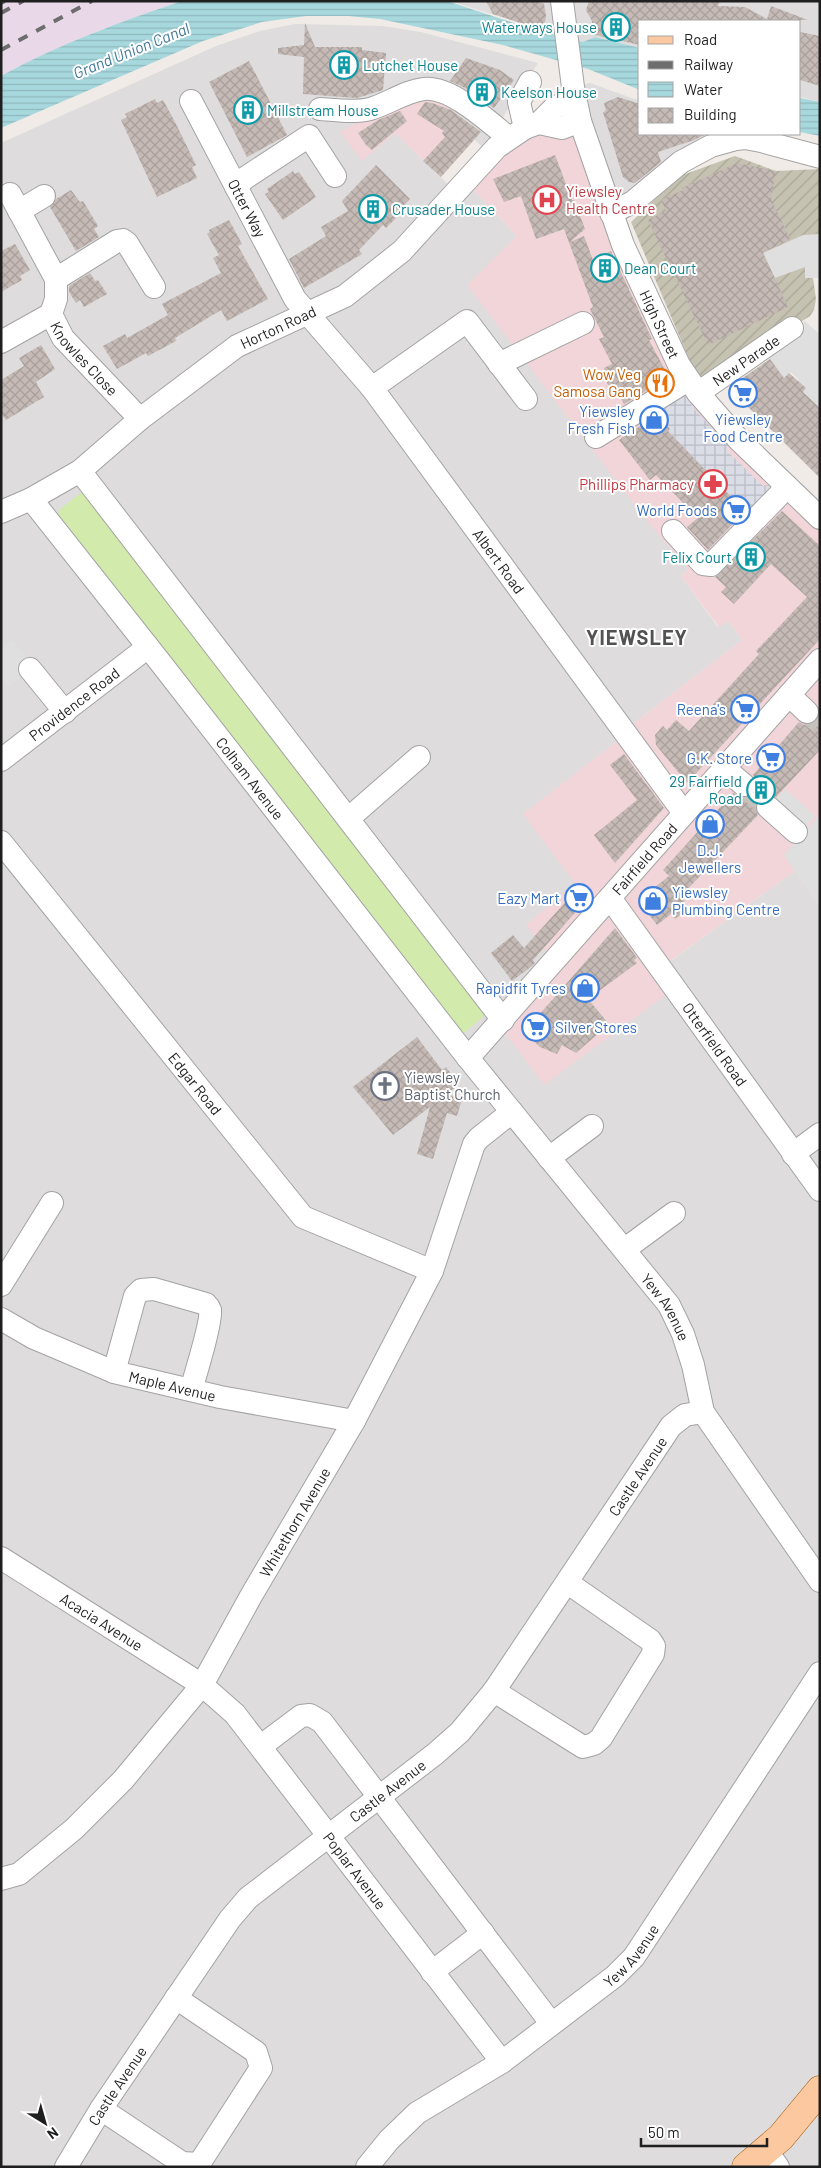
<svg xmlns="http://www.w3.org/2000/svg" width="821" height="2168" viewBox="0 0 821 2168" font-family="Barlow,sans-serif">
  <defs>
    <pattern id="construction-furrows" width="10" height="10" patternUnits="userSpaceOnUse" patternTransform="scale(1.25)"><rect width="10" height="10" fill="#c5c2b1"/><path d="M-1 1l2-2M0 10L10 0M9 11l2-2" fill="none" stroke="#a9a698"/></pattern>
    <pattern id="plaza-grid" width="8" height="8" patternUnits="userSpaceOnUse" patternTransform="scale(1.25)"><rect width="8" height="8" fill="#dadce6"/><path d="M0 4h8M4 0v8" fill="none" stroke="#bbbcc5"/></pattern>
    <pattern id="water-rules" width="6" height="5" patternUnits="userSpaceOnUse" patternTransform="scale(1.25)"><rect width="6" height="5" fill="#a7d8dd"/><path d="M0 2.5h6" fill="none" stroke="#8fb9bd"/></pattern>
    <pattern id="building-cross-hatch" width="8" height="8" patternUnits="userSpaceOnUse" patternTransform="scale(1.25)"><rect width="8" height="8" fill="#c5bab5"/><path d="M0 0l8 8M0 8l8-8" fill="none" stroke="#a99f9b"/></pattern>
  </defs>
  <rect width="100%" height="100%" fill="#f0ebe6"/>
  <!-- residential -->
  <g fill="#dedcdd">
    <path d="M450 1H820V102L800 97V21H640V48L595 37 583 42 571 39Z"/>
    <path d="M295 24 383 26 421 32 538 63 503 117 513 134 489 153 450 117 463 103 395 133 454 190 464 180 517 236 468 285 660 536 688 569 681 576 718 627 728 621 742 640 639 719 617 741 524 814 576 883 526 925 665 965 795 871 820 908V2085L742 2167H1V143L216 46 260 31Z"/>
    <path d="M590 83 640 101V134H740L615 209 577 86Z"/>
    <path d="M820 2090V2167H748Z"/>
  </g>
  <!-- commercial -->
  <g fill="#f1d5d8">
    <path d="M423 88 464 103 450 117 474 140 441 177 395 133 362 161 340 132Z"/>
    <path d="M575 127 677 367 820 510V908L795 871 666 964 679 985 544 1085 501 1027 555 963 526 925 575 883 523 814 617 741 639 719 742 640 728 621 719 627 681 576 688 569 646 520 467 285 517 236 464 180 503 141Z"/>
  </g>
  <!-- industrial -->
  <path fill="#e9d8e8" d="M1 1H182L103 29 56 49 1 76Z"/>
  <!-- construction -->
  <path fill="url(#construction-furrows)" d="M735 156 776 171 820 169V278H813L816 299 814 310 810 316 700 385 631 222 680 176Z"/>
  <!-- grass -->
  <path fill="#d2eaac" d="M82 492 485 1015 464 1033 462 1034 58 514 59 510Z"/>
  <!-- parking -->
  <g fill="#dfdfdf">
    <path d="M820 234V278H805V267L775 278 763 253 803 235Z"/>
    <path d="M805 321 820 335V408L803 392 806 388 796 383 799 380 791 372 784 378 766 354Z"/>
    <path d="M12 640 33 666 8 687 1 679V648Z"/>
    <path d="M785 789 815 816 791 844 761 816Z"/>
    <path d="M820 815V907L784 855Z"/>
  </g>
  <!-- plaza -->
  <path fill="url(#plaza-grid)" d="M683 392 695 410 728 445 727 451 763 486 773 484 777 489 750 517 668 431 669 429 654 407Z"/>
  <!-- water -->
  <g fill="url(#water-rules)">
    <path d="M182 1H447L535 30 583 42 595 37 640 48V90L588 69 503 45 380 19 348 16H306L262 22 203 41 1 128V76C59 44 120 22 182 1Z"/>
    <path d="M800 98 820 102V136L800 132Z"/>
  </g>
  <!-- building -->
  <g fill="url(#building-cross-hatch)">
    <path d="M486 1H536L544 4 546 16 545 22 536 28 493 14Z"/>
    <path d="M589 1H720L718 6 745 7 767 19 771 6 808 20 640 21V45L591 34 592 21 586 10Z"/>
    <path d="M305 23 315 47H362V50L386 53 383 90 357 98 303 94 304 57 278 54V48L304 45Z"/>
    <path d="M800 32 820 36V86L800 80Z"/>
    <path d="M466 58 500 70 514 80 494 108 465 88 450 81Z"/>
    <path d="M249 61 287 135 247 157 209 82Z"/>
    <path d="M618 97 640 104V134L704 135 694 140 658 152 661 162 635 183 629 182 623 177 603 112 606 111 604 103Z"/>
    <path d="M155 99 157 103 163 100 174 120 196 165 192 167 197 178 157 197 121 120 127 117 125 114Z"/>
    <path d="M425 102 432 103 451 110 481 132 441 177 423 161 445 137 442 133 444 131 417 114Z"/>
    <path d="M400 111 407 121 372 150 366 145 358 133 378 120Z"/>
    <path d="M555 155 572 200H574L585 229 570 242 584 236 593 260 611 251 652 339 649 340 665 370 666 369 670 376 624 404 615 387 610 389 604 376 607 374 604 368 612 364 599 339 604 337 590 309 593 307 564 229 536 239 521 196 504 202 493 179Z"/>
    <path d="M737 163 776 171 771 199 790 239 763 253 788 307 708 345 648 220 666 211 661 200 683 190 682 188Z"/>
    <path d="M376 165 410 199 393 216 396 218 386 228 383 225 359 250 362 254 304 288 289 259 326 236 321 227 348 211 342 201Z"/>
    <path d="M293 171 295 174 299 172 316 197 283 220 265 194 269 192 267 189Z"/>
    <path d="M71 190 80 202 83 201 98 226 94 229 99 237 76 251 50 207 56 199Z"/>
    <path d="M229 220 242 244 238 246 268 299 227 321 221 310 175 338 176 341 148 356 146 353 117 369 103 346 125 334 127 338 168 315 162 304 221 273 213 258 219 255 207 234 210 232 209 230Z"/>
    <path d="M15 244 30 270 20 276 22 280 1 292V251Z"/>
    <path d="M90 273 95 281 98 280 107 294 84 307 80 300 76 303 69 292V286Z"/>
    <path d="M41 345 55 369 36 382 44 397 6 420 1 413V380L24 366 19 358Z"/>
    <path d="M770 359 784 378 789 373 806 388 803 392 820 408V478L743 402 731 386Z"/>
    <path d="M658 414 670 429 668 431 745 511 708 550 687 527 698 518 656 475 650 480 619 440Z"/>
    <path d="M782 511 820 546V639L687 783 656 745 655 735 663 726 667 730 676 720 689 731 759 654 756 651 807 597 771 564 734 604 721 592 726 587 715 577Z"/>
    <path d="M820 715V750L776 797 764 794 758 799 755 805 758 815 681 896 685 901 682 903 687 910 675 919 671 914 657 925 642 906 644 904 640 899 669 876 663 870 733 793 742 798 754 794 757 787 756 780 753 775 799 722 804 725 811 724 817 721Z"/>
    <path d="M624 754 664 808 615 863 594 835 637 800 610 765Z"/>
    <path d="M579 887 588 898 533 960 535 963 532 966 512 981 491 953 513 935 524 948Z"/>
    <path d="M615 928 637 958 634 960 637 963 588 999 609 1024 576 1053 562 1045 557 1054 540 1047 524 1032Z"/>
    <path d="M417 1037 442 1070 446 1067 459 1085 447 1094 462 1099 457 1116 447 1113 433 1159 417 1154 430 1107 393 1135 353 1087Z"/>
  </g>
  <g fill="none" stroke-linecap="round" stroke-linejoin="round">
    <!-- minor-tunnel -->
    <g stroke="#c6c2be" stroke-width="22" stroke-dasharray="22 11" stroke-linecap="butt">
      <path d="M807 712 820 723"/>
      <path d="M744 785 768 807"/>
    </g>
    <defs>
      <g id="minor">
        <path id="s1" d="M562 1 573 87 580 121 623 245 679 365 698 393 739 440 820 518"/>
        <path id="s2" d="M191 101 295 299 372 388 684 813"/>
        <path d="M320 109C336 110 354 113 370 109 388 104 405 91 424 89 451 86 489 122 509 138"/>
        <path d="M539 123 562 128 580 121"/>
        <path d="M525 128 519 102 530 82"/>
        <path d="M236 187 245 178 309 136 335 176"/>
        <path d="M10 194 56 279V299L51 314"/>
        <path d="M19 211 44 196"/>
        <path d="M611 213 633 202 681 162 711 146 736 139 745 138 761 141 820 157"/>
        <path d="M56 279 117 241 123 240 127 243 154 287"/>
        <path id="s3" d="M51 314 63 338 140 419"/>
        <path d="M1 342 51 314"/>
        <path d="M499 364 583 323"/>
        <path d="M372 388 467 321 526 399"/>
        <path id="s4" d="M698 393 792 328"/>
        <path d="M596 437 688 380"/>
        <path d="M80 471 503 1020"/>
        <path id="s5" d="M31 499 160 662 468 1058 669 1305 683 1334 693 1365 703 1412 820 1581"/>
        <path id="s6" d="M1 512 31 499 80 471 140 419 237 346 345 296 402 251 497 147 525 128 539 123 555 107 576 100"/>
        <path d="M673 531 703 564 711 565 787 487"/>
        <path d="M30 669 65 712"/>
        <path d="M789 695 807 712"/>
        <path id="s7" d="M1 760 148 647"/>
        <path d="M724 768 744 785"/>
        <path d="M768 807 796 832"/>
        <path d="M349 818 419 757"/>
        <path id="s8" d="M1 842 303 1217 432 1271"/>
        <path id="s9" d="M610 898 820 1190"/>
        <path id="s10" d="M468 1058 820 660"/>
        <path d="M793 1154 820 1134"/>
        <path d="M549 1158 592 1126"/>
        <path d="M625 1249 674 1213"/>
        <path d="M1 1285 52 1203"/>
        <path id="s11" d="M1 1319 34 1338 114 1372 220 1397 354 1421"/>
        <path d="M114 1372 135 1296 141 1290 154 1289 206 1304C208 1306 209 1307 210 1310 212 1321 195 1376 191 1390"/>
        <path id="s12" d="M1 1558 202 1685 235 1714 502 2062"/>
        <path d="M494 1691 583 1747 594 1744 601 1738 653 1654 654 1646 650 1640 568 1583"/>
        <path d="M261 1746 301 1716 310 1715 322 1722 551 2023"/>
        <path id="s13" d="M1 1879 19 1874 74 1829 123 1780 202 1685 251 1596 354 1421 432 1271 474 1144 479 1138 512 1112"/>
        <path d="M432 1972 483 1933"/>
        <path d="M101 2109 182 2163 199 2164 261 2068 256 2052 176 1998"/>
        <path d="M766 2150 778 2167"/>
        <path id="s14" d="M66 2167 101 2109 230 1919 248 1898 435 1754 460 1732 494 1691 671 1426 685 1415 703 1412"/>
        <path id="s15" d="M367 2167 389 2140 417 2113 502 2062 615 1976 634 1957 820 1673"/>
      </g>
      <path id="major" d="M746 2167 781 2137 820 2090"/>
    </defs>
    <!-- minor casing -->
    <use href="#minor" stroke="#a3a3a3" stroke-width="24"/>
    <!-- major casing -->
    <use href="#major" stroke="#9a5401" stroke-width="29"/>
    <!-- minor -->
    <use href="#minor" stroke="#fff" stroke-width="22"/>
    <!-- major -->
    <use href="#major" stroke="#fcc89f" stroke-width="28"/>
    <!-- rail -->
    <g stroke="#6d6d6d" stroke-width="4" stroke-dasharray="10 10" stroke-linecap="butt">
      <path d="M1 3 5 1"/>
      <path d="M1 13 23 1"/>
      <path d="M1 50 92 1"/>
    </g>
  </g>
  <!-- icons -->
  <defs>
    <symbol id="building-ring" viewBox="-11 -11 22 22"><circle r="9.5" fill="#fff" stroke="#0f9aa8" stroke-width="1.5"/><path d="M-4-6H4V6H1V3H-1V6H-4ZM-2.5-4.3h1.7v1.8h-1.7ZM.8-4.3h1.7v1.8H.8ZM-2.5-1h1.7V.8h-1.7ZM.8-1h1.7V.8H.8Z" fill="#0f9aa8"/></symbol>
    <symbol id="hospital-ring" viewBox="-11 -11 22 22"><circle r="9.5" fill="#fff" stroke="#e0444e" stroke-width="1.5"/><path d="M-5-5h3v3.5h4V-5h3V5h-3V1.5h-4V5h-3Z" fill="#e0444e"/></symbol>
    <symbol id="restaurant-ring" viewBox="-11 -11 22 22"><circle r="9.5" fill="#fff" stroke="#e8710a" stroke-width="1.5"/><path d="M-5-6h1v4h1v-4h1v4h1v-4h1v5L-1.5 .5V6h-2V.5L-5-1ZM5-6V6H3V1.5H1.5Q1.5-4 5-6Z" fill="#e8710a"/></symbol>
    <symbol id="supermarket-ring" viewBox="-11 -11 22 22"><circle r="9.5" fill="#fff" stroke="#3f7fe0" stroke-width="1.5"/><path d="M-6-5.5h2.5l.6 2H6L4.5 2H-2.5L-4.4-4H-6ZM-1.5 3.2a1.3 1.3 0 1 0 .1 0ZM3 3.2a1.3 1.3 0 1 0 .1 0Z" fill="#3f7fe0"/></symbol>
    <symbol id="shop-ring" viewBox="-11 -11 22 22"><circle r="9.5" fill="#fff" stroke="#3f7fe0" stroke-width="1.5"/><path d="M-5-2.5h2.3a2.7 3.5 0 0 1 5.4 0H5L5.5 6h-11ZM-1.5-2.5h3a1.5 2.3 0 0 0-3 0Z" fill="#3f7fe0"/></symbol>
    <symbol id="pharmacy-ring" viewBox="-11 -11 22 22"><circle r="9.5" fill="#fff" stroke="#e0444e" stroke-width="1.5"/><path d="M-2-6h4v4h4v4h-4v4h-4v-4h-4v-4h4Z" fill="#e0444e"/></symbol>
    <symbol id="church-ring" viewBox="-11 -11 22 22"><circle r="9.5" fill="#fff" stroke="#6b7280" stroke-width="1.5"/><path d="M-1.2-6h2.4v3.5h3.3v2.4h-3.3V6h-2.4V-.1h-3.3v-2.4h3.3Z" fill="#6b7280"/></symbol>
  </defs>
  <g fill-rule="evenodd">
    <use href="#building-ring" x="600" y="11" width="32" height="32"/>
    <use href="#building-ring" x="328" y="49" width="32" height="32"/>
    <use href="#building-ring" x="466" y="76" width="32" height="32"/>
    <use href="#building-ring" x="232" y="94" width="32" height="32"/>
    <use href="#hospital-ring" x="531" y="184" width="32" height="32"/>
    <use href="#building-ring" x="357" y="193" width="32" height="32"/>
    <use href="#building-ring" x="589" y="252" width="32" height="32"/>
    <use href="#restaurant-ring" x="644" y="367" width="32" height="32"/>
    <use href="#supermarket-ring" x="727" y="377" width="32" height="32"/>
    <use href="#shop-ring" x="638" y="404" width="32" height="32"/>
    <use href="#pharmacy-ring" x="697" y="468" width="32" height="32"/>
    <use href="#supermarket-ring" x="720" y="494" width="32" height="32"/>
    <use href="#building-ring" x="735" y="541" width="32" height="32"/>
    <use href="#supermarket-ring" x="729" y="693" width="32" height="32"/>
    <use href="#supermarket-ring" x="755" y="742" width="32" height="32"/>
    <use href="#building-ring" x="745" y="774" width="32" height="32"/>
    <use href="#shop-ring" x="694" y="808" width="32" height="32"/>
    <use href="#supermarket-ring" x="563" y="882" width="32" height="32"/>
    <use href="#shop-ring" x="637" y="885" width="32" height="32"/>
    <use href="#shop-ring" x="569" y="972" width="32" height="32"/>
    <use href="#supermarket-ring" x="520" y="1011" width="32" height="32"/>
    <use href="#church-ring" x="369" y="1070" width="32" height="32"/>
  </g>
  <g text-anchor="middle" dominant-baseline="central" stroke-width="4" stroke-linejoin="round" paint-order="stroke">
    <!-- culture labels -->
    <g font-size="15" fill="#0d838f" stroke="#fff" text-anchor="start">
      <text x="597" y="27" text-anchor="end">Waterways House</text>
      <text x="363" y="65">Lutchet House</text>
      <text x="501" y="92">Keelson House</text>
      <text x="267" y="110">Millstream House</text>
      <text x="392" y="209">Crusader House</text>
      <text x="624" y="268">Dean Court</text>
      <text x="732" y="557" text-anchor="end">Felix Court</text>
      <text x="742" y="781" text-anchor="end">29 Fairfield<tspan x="742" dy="17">Road</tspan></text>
    </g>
    <!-- health labels -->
    <g font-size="15" fill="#be3a42" stroke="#fff" text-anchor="start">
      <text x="566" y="191">Yiewsley<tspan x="566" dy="17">Health Centre</tspan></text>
      <text x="694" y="484" text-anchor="end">Phillips Pharmacy</text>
    </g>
    <!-- street labels -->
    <g font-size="15" fill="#1f1f1f" stroke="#fff">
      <text stroke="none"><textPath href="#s2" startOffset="121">Otter Way</textPath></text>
      <text stroke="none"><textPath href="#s1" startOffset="340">High Street</textPath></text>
      <text stroke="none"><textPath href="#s6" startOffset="335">Horton Road</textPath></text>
      <text stroke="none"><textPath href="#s3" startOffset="56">Knowles Close</textPath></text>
      <text stroke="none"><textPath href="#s4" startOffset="58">New Parade</textPath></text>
      <text stroke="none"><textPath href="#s2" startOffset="556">Albert Road</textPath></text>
      <text stroke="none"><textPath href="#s7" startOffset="92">Providence Road</textPath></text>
      <text stroke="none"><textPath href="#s5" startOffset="355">Colham Avenue</textPath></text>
      <text stroke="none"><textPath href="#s10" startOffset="266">Fairfield Road</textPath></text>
      <text stroke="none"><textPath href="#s9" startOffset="180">Otterfield Road</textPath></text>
      <text stroke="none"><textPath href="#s8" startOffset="310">Edgar Road</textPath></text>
      <text stroke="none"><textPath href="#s5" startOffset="1028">Yew Avenue</textPath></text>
      <text stroke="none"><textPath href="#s11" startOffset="185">Maple Avenue</textPath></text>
      <text stroke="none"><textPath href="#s14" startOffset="906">Castle Avenue</textPath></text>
      <text stroke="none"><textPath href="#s13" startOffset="470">Whitethorn Avenue</textPath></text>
      <text stroke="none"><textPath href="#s12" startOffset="119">Acacia Avenue</textPath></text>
      <text stroke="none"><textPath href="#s14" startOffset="501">Castle Avenue</textPath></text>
      <text stroke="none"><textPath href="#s12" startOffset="479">Poplar Avenue</textPath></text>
      <text stroke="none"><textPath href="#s15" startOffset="341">Yew Avenue</textPath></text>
      <text stroke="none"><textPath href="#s14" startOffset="96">Castle Avenue</textPath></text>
    </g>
    <!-- food labels -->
    <g font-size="15" fill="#c56008" stroke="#fff" text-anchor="end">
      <text x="641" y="374">Wow Veg<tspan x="641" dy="17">Samosa Gang</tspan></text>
    </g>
    <!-- shop labels -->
    <g font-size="15" fill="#366cbe" stroke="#fff" text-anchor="end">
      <text x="635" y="411">Yiewsley<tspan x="635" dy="17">Fresh Fish</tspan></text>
      <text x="743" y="419" text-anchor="middle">Yiewsley<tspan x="743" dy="17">Food Centre</tspan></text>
      <text x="717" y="510">World Foods</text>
      <text x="726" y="709">Reena's</text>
      <text x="752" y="758">G.K. Store</text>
      <text x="710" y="850" text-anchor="middle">D.J.<tspan x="710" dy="17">Jewellers</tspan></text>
      <text x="672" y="892" text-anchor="start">Yiewsley<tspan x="672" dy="17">Plumbing Centre</tspan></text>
      <text x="560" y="898">Eazy Mart</text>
      <text x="566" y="988">Rapidfit Tyres</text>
      <text x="555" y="1027" text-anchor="start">Silver Stores</text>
    </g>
    <!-- worship labels -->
    <g font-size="15" fill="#5b616d" stroke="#fff" text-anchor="start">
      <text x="404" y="1077">Yiewsley<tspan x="404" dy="17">Baptist Church</tspan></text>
    </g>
    <!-- water labels -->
    <g font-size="16" font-style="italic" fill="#427898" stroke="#fff">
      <text transform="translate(131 50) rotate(-22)">Grand Union Canal</text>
    </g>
    <!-- district labels -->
    <g font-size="20" font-weight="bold" letter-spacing="1" fill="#525252" stroke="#fff">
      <text x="637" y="637">YIEWSLEY</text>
    </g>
  </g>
  <!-- border -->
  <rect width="821" height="2168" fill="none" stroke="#1f1f1f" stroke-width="5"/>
  <!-- legend -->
  <rect x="638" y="20" width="162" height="115" fill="#ffffff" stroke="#a5a5a5"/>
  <rect x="648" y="36" width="25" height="8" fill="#fcc89f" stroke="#a5a5a5"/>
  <text x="684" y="45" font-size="15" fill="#1f1f1f">Road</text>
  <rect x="648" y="61" width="25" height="8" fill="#6d6d6d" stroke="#a5a5a5"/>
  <text x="684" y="70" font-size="15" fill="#1f1f1f">Railway</text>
  <rect x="648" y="82" width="25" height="15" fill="url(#water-rules)" stroke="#a5a5a5"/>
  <text x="684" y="95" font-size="15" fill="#1f1f1f">Water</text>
  <rect x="648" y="108" width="25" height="15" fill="url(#building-cross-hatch)" stroke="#a5a5a5"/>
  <text x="684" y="120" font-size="15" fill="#1f1f1f">Building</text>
  <!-- north arrow -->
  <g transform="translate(45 2123) rotate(143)" stroke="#ffffff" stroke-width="4" paint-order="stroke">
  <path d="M0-4L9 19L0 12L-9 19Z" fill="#1f1f1f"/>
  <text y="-8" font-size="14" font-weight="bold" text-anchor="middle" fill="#1f1f1f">N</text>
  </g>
  <!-- scale -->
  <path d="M641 2138v8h126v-8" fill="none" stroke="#1f1f1f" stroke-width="2.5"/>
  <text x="648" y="2138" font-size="15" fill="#1f1f1f" stroke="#ffffff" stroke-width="4" paint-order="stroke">50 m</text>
</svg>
